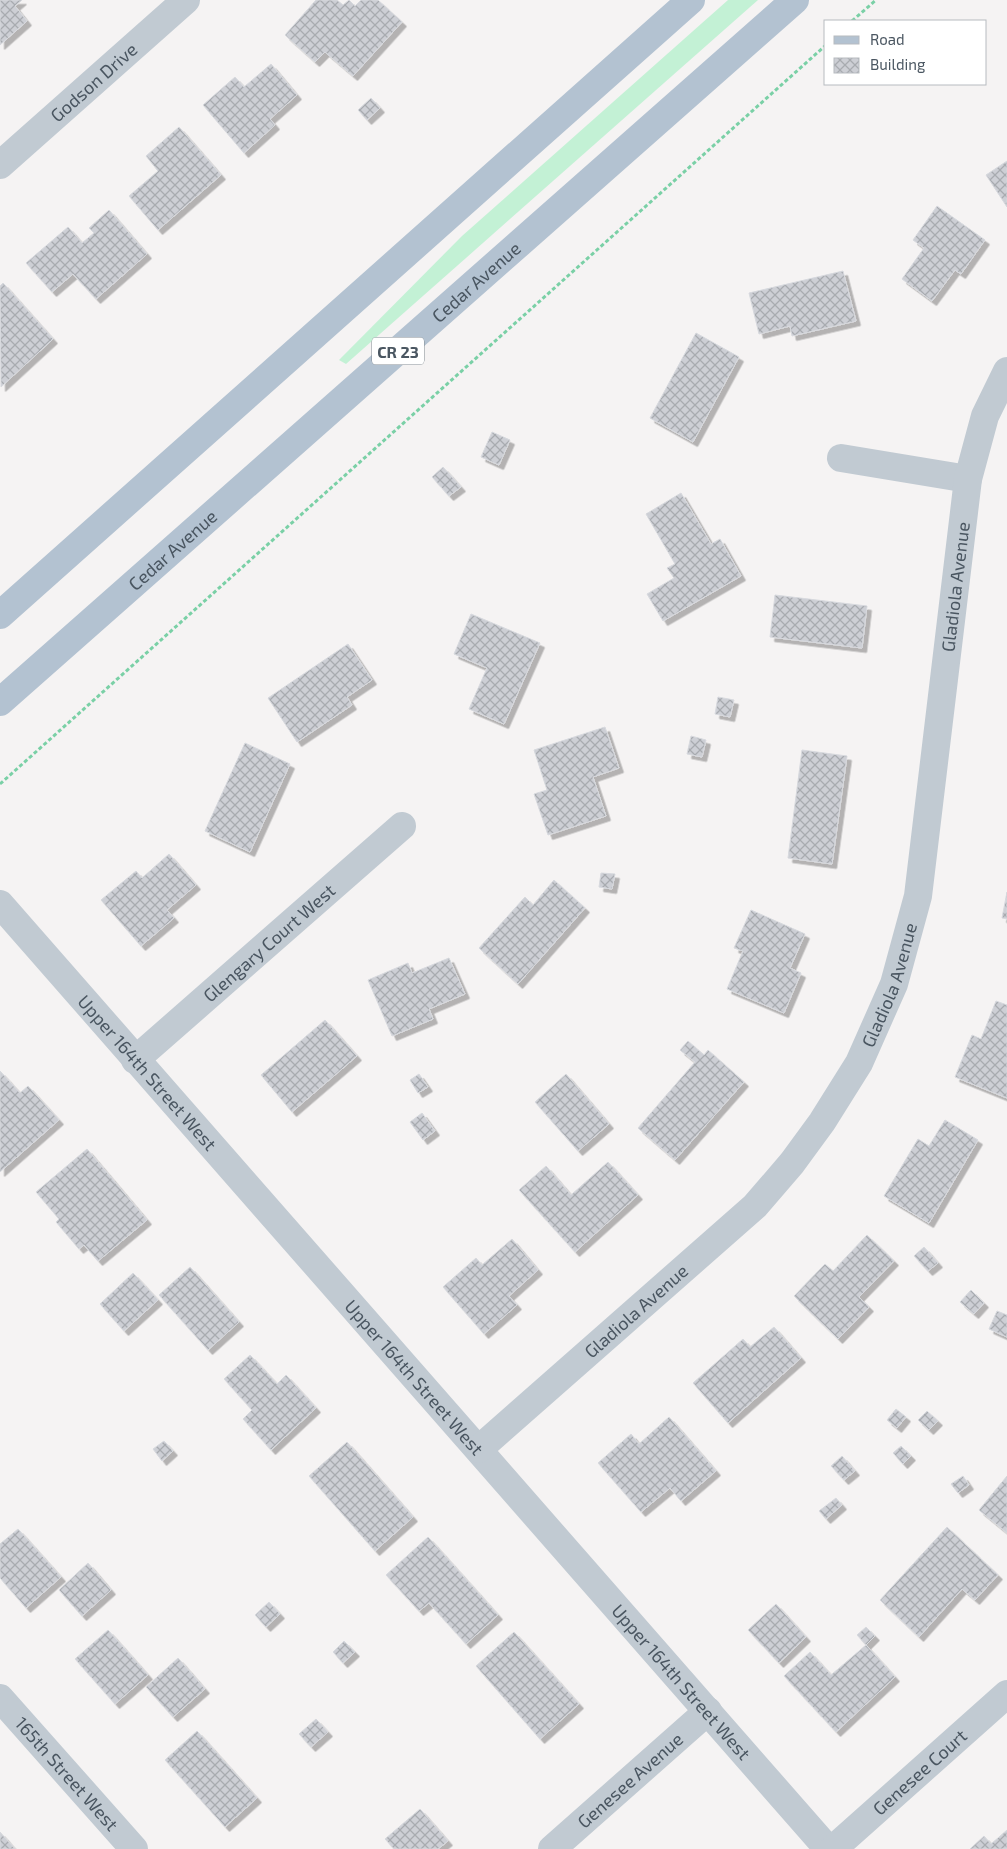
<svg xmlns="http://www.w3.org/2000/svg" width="1007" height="1849" viewBox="0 0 1007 1849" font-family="'Exo 2',sans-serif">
  <defs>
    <pattern id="building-cross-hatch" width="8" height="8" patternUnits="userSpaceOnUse" patternTransform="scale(1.25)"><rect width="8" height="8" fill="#cdcfd5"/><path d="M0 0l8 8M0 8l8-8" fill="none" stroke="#a8abb0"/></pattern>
    <filter id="shadow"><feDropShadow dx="4.5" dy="4.5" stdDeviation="0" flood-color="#0004"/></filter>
  </defs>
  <rect width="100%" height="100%" fill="#f5f3f3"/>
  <!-- grass -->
  <path fill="#c3f1d5" d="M728 0H758L346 364 339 360 462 236Z"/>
  <!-- building -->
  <g fill="url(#building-cross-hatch)" stroke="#d7d9de" filter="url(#shadow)">
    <path d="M0 0H22L15 6 27 21 0 45Z"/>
    <path d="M316 0H337L343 5 349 0 355 6 361 0H378L402 22 353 76 325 52 315 62 285 35Z"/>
    <path d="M271 64 297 95 270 119 275 125 244 153 203 105 235 77 244 87Z"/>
    <path d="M371 98 380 108 367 120 358 110Z"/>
    <path d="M179 127 221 175 158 230 129 196 158 171 146 156Z"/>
    <path d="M1007 161V207L986 175Z"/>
    <path d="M937 206 985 240 961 274 955 270 932 301 902 279 924 248 913 240Z"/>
    <path d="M109 210 147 254 96 299 73 274 52 292 26 263 68 227 82 243 94 233 89 228Z"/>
    <path d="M843 271 856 321 792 336 790 326 759 334 749 293Z"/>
    <path d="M3 283 53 339 1 387 0 286Z"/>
    <path d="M696 333 739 357 693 442 650 418Z"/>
    <path d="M492 432 510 440 499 465 481 457Z"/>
    <path d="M443 467 461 487 449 496 432 477Z"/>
    <path d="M681 493 711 544 720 539 741 576 663 621 647 594 674 578 667 568 675 564 646 514Z"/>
    <path d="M775 595 867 606 862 648 770 637Z"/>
    <path d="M471 614 540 643 504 724 469 709 487 668 454 654Z"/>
    <path d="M348 644 372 680 347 697 352 705 297 742 268 698Z"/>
    <path d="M718 697 734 700 730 717 715 714Z"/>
    <path d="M605 727 619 768 593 777 606 816 548 835 534 794 547 790 534 750Z"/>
    <path d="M691 736 706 740 702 757 687 754Z"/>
    <path d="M245 743 290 764 250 852 205 831Z"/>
    <path d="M802 750 847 756 832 864 788 858Z"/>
    <path d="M169 854 196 885 167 910 174 918 141 946 101 900 136 871 142 878Z"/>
    <path d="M601 873 615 874 612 889 599 887Z"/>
    <path d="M554 880 585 908 518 984 479 948 525 897 533 905Z"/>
    <path d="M1007 892V919L1002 918Z"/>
    <path d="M751 910 805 934 790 968 801 973 784 1013 727 989 743 951 734 948Z"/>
    <path d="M449 958 465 994 429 1009 433 1019 392 1036 368 980 408 963 412 973Z"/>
    <path d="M996 1001 1007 1005V1098L955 1077 972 1035 981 1039Z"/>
    <path d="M325 1020 357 1056 292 1112 261 1075Z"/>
    <path d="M688 1041 704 1055 708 1050 744 1082 675 1160 638 1128 695 1062 680 1050Z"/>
    <path d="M0 1071 20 1093 28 1086 59 1120 0 1172Z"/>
    <path d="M419 1074 428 1087 418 1093 410 1080Z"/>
    <path d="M566 1074 609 1124 578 1151 535 1102Z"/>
    <path d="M422 1113 435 1131 423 1140 410 1122Z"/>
    <path d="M945 1120 978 1140 929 1223 884 1196 918 1139 929 1146Z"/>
    <path d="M87 1149 147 1220 98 1261 84 1245 79 1249 56 1222 59 1219 36 1192Z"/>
    <path d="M608 1162 638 1195 575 1252 519 1190 546 1166 571 1195Z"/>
    <path d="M867 1235 894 1261 859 1297 869 1307 838 1339 794 1296 825 1264 833 1271Z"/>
    <path d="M512 1239 538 1270 509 1296 517 1305 484 1334 443 1287 476 1258 482 1265Z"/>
    <path d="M924 1247 938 1263 928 1271 914 1256Z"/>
    <path d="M190 1267 239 1322 208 1350 159 1295Z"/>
    <path d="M133 1273 158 1300 124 1331 100 1304Z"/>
    <path d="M971 1290 984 1303 974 1314 960 1302Z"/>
    <path d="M997 1311 1007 1315V1337L989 1329Z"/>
    <path d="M774 1327 801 1358 728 1423 693 1383 743 1339 750 1347Z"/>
    <path d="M250 1355 277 1384 286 1375 316 1408 271 1450 243 1419 252 1410 224 1379Z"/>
    <path d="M896 1409 906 1417 897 1428 887 1420Z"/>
    <path d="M927 1411 938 1421 929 1430 918 1420Z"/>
    <path d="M669 1417 716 1471 681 1501 670 1488 641 1512 598 1463 631 1434 639 1444Z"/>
    <path d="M164 1441 173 1451 162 1461 153 1449Z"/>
    <path d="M347 1442 413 1517 375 1551 309 1476Z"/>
    <path d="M901 1446 911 1456 903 1464 893 1453Z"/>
    <path d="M842 1456 855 1471 844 1480 831 1466Z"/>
    <path d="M963 1476 969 1485 958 1493 951 1484Z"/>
    <path d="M1007 1476V1533L979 1510Z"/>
    <path d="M836 1498 842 1505 826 1519 819 1511Z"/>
    <path d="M947 1527 998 1575 975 1600 962 1589 919 1637 880 1600Z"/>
    <path d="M18 1529 61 1577 26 1608 0 1578V1544Z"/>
    <path d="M428 1537 498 1615 466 1644 429 1603 419 1611 386 1575Z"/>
    <path d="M88 1563 111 1590 82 1616 59 1590Z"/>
    <path d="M269 1602 280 1614 266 1627 255 1615Z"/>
    <path d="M776 1604 806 1637 779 1663 748 1630Z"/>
    <path d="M866 1627 875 1636 866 1645 857 1635Z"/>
    <path d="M108 1630 148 1675 115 1704 75 1659Z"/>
    <path d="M514 1632 579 1704 540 1739 476 1666Z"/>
    <path d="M344 1641 355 1652 343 1663 333 1652Z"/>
    <path d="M866 1645 895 1677 836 1732 784 1676 810 1652 831 1675Z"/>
    <path d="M178 1658 205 1689 173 1717 146 1687Z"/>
    <path d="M316 1719 328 1732 311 1747 299 1734Z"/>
    <path d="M197 1731 257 1798 225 1827 165 1760Z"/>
    <path d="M420 1809 448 1841 438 1849H394L385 1839Z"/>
    <path d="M1007 1830V1849H970L984 1836 991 1844Z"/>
    <path d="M0 1832 15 1849H0Z"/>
  </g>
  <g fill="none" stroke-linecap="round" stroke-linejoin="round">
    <!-- path -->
    <g stroke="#7ad0a6" stroke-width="3" stroke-dasharray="4 2.5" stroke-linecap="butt">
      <path d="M852 21 876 0"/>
      <path d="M0 784 826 45"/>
    </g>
    <!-- street -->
    <g stroke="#c1cad2" stroke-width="28">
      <path id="s1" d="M0 165 186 0"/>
      <path d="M841 458 968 479"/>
      <path id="s2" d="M0 904 828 1849"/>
      <path id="s3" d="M135 1060 402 826"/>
      <path id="s4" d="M479 1449 755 1206 792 1163 822 1122 859 1063 894 984 918 896 968 479 985 416 1007 371"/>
      <path id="s5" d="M0 1698 134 1849"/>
      <path id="s6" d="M552 1849 708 1711"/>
      <path id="s7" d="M833 1849 1007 1694"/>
    </g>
    <!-- primary -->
    <g stroke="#b3c2d1" stroke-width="28">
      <path d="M0 615 691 0"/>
      <path id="s8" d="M0 702 795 0"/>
    </g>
  </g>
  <g text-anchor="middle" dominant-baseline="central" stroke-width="5" stroke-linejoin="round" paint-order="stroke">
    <!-- shield labels -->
    <rect fill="#fff" stroke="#808990" stroke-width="1" x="372" y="337.5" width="52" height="27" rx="4"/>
    <g font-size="16" font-weight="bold" fill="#4a5661">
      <text x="398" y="351">CR 23</text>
    </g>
    <!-- street labels -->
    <g font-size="18" fill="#4a5661" stroke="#fff">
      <text stroke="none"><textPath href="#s1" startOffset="125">Godson Drive</textPath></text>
      <text stroke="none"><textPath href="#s8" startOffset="635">Cedar Avenue</textPath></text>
      <text stroke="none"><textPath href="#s8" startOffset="230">Cedar Avenue</textPath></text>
      <text stroke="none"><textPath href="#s4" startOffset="1034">Gladiola Avenue</textPath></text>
      <text stroke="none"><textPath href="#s3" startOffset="178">Glengary Court West</textPath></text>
      <text stroke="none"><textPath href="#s4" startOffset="629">Gladiola Avenue</textPath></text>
      <text stroke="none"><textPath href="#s2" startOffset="224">Upper 164th Street West</textPath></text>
      <text stroke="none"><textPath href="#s4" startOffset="209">Gladiola Avenue</textPath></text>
      <text stroke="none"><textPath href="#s2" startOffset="629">Upper 164th Street West</textPath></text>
      <text stroke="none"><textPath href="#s2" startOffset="1034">Upper 164th Street West</textPath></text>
      <text stroke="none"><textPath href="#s7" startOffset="116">Genesee Court</textPath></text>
      <text stroke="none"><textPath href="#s5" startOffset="101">165th Street West</textPath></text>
      <text stroke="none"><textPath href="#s6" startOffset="104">Genesee Avenue</textPath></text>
    </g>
  </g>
  <!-- legend -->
  <rect x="824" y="20" width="162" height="65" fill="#ffffff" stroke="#b7bbc0"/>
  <rect x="834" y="36" width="25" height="8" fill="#b3c2d1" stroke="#b7bbc0"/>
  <text x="870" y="45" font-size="15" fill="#4a5661">Road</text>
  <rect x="834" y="58" width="25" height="15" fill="url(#building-cross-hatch)" stroke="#b7bbc0"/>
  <text x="870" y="70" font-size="15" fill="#4a5661">Building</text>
</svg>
